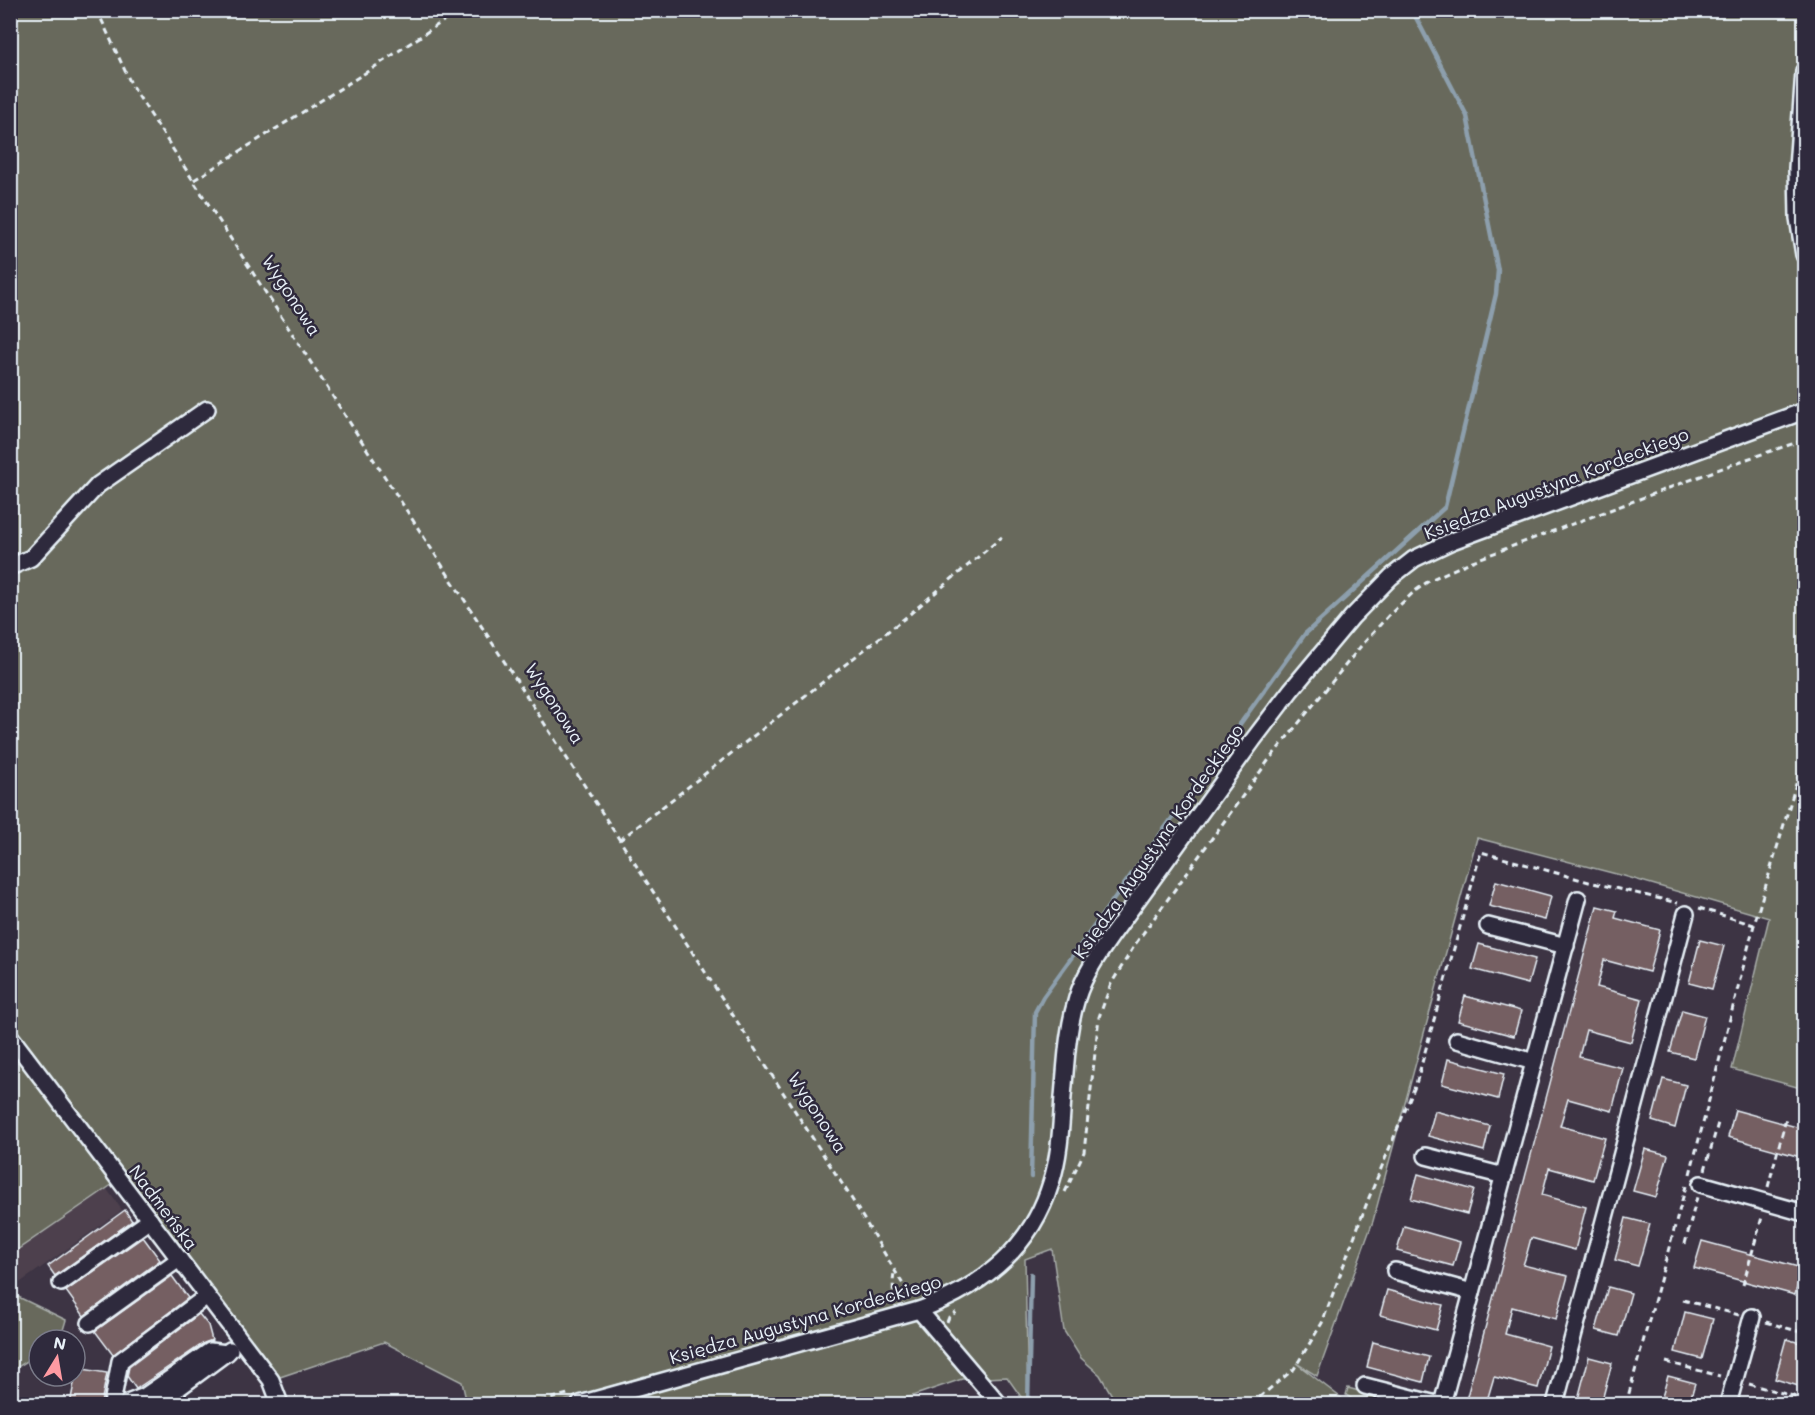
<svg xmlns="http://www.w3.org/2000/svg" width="1815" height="1415" viewBox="0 0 1815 1415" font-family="Mali,sans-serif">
  <rect width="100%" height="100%" fill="#3d3444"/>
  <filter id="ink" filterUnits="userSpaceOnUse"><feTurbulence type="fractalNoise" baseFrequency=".0167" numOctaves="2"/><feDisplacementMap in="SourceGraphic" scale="12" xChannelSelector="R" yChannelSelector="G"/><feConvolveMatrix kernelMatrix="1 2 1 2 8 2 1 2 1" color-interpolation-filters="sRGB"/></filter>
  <g filter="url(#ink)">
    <!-- built -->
    <path fill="#4e414d" d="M10 1057 122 1210 11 1289H10Z"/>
    <!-- green -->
    <g fill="#67695b" stroke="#a8adaa" stroke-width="1.5">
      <path d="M10 11H1804V1089L1732 1069 1769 918 1624 876 1477 838 1373 1221 1317 1376 1296 1363 1349 1404H1117L1100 1375 1081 1358 1064 1331 1052 1249 1025 1259 1028 1404H1026L1007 1377 962 1379 889 1404H640L644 1376 554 1404H467L462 1382 384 1342 271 1380 119 1180 11 1254Z"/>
      <path d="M10 1293 66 1320 60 1340H39V1354L11 1371Z"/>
      <path d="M1348 1388 1408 1404H1360L1346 1395Z"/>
    </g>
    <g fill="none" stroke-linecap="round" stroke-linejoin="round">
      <!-- stream -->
      <g stroke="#8d9fad" stroke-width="4.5">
        <path d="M1031 1177 1035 1012 1043 997 1305 634 1445 507 1496 294 1498 270 1467 116 1412 10"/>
        <path d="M1028 1404 1031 1274"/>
      </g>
    </g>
    <!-- building -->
    <g fill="#745e62" stroke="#e8f1f8" stroke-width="1.5">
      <path d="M1496 881 1551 896 1545 920 1489 906Z"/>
      <path d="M1597 906 1617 911 1615 918 1660 930 1655 951 1649 972 1604 960 1597 987 1642 999 1631 1042 1586 1030 1579 1057 1623 1068 1612 1111 1568 1099 1560 1126 1605 1138 1593 1180 1549 1168 1542 1195 1586 1207 1575 1250 1531 1238 1527 1253 1523 1265 1568 1276 1556 1319 1512 1307 1505 1334 1549 1346 1538 1388 1494 1377 1486 1404H1465Z"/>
      <path d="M1700 940 1724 946 1712 989 1689 983Z"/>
      <path d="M1479 944 1535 959 1528 984 1472 969Z"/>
      <path d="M1465 996 1521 1011 1514 1036 1458 1021Z"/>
      <path d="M1682 1010 1705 1016 1694 1058 1670 1052Z"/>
      <path d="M1448 1059 1504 1074 1498 1099 1442 1084Z"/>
      <path d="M1663 1079 1686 1085 1675 1128 1652 1121Z"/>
      <path d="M1735 1110 1804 1129V1158L1728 1137Z"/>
      <path d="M1435 1111 1490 1126 1484 1151 1428 1136Z"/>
      <path d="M1645 1149 1668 1155 1656 1197 1633 1191Z"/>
      <path d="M1418 1174 1474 1190 1467 1214 1411 1199Z"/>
      <path d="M125 1210 132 1221 55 1276 48 1266Z"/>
      <path d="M1626 1218 1650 1224 1638 1266 1615 1260Z"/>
      <path d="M1404 1226 1460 1242 1453 1266 1397 1251Z"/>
      <path d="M143 1237 160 1260 84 1316 66 1291Z"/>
      <path d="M1702 1241 1802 1268 1795 1295 1694 1268Z"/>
      <path d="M172 1276 188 1298 113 1355 95 1331Z"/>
      <path d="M1608 1287 1631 1293 1619 1336 1596 1330Z"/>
      <path d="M1387 1290 1443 1305 1436 1330 1380 1315Z"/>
      <path d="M1685 1312 1713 1319 1702 1359 1675 1352Z"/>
      <path d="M199 1314 208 1325 212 1340 204 1343 136 1389 127 1376 129 1367Z"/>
      <path d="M1786 1339 1804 1344V1378L1802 1387 1775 1379Z"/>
      <path d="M1373 1342 1429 1357 1423 1382 1367 1367Z"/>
      <path d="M1589 1357 1612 1363 1601 1404 1578 1399Z"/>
      <path d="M77 1368 107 1373 101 1404H70Z"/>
      <path d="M1668 1376 1695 1383 1689 1404H1660Z"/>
    </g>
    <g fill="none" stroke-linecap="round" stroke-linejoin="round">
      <defs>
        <g id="minor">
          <path d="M1804 71 1797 168 1798 218 1804 255"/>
          <path d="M10 567 31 558 98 485 207 409"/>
          <path d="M1488 926 1566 946"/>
          <path d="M10 1036 271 1380 280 1404"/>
          <path d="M1457 1040 1534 1062"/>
          <path d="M1426 1156 1504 1176"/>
          <path d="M1701 1184 1804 1213"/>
          <path d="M1395 1271 1472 1292"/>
          <path d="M61 1283 150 1220"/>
          <path d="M919 1310 999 1404"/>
          <path d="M90 1323 179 1259"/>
          <path d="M1365 1386 1436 1404"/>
          <path d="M112 1404 120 1361 207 1296"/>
          <path d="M125 1404 145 1396 210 1351 227 1353"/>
          <path d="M157 1404 230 1350"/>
          <path d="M580 1404 919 1310C982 1287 1031 1249 1051 1183 1060 1155 1061 1126 1063 1097 1066 1064 1067 1030 1077 998 1084 975 1098 955 1112 935L1253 740 1291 690 1352 617 1391 577 1414 559 1452 541 1804 411"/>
          <path d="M1442 1404 1578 899"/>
          <path d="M1555 1404 1686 914"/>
          <path d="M1728 1404 1752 1317"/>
        </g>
      </defs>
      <!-- minor casing -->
      <use href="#minor" stroke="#e8f1f8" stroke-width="20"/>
      <!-- path -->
      <g stroke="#e8f1f8" stroke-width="3" stroke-dasharray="6 4.5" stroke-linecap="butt">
        <path d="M97 10 132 86 850 1196 910 1296"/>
        <path d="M194 180 373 68 460 10"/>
        <path d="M620 840 905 618 1002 537"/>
        <path d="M1699 908 1754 925 1804 757"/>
        <path d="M1705 1170 1718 1123"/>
        <path d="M1690 1174 1754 925"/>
        <path d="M1768 1187 1786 1119"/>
        <path d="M1065 1192 1084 1152 1099 1017 1111 984 1136 943 1268 761 1361 646 1389 615 1415 591 1430 580 1470 562 1744 460 1804 440"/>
        <path d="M1685 1244 1697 1197"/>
        <path d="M1743 1285 1762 1217"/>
        <path d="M1683 1300 1739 1315"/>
        <path d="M891 1301C895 1293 892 1282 894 1273"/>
        <path d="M1804 1301V1300"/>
        <path d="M947 1322 949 1317 956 1312"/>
        <path d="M1766 1322 1804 1333"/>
        <path d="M1666 1362 1720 1376"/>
        <path d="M1749 1384 1804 1399"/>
        <path d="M531 1404 568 1394"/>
        <path d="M1251 1404 1294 1369 1322 1323 1368 1200 1416 1084 1481 852 1589 882 1678 903"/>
        <path d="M1626 1404 1686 1186"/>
      </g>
      <!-- minor -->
      <use href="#minor" stroke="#2f2a3d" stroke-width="15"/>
    </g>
  </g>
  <g text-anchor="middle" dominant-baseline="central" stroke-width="5" stroke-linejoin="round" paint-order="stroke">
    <!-- street labels -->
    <g font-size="18" fill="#e8f1f8" stroke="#2f2a3d">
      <text transform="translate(292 295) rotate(57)">Wygonowa</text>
      <text transform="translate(1556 483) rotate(-21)">Księdza Augustyna Kordeckiego</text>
      <text transform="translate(555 703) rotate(57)">Wygonowa</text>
      <text transform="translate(1158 841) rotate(-55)">Księdza Augustyna Kordeckiego</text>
      <text transform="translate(818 1112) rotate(57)">Wygonowa</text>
      <text transform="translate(164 1207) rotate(53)">Nadmeńska</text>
      <text transform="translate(805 1319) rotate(-16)">Księdza Augustyna Kordeckiego</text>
    </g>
  </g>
  <!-- margin -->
  <rect width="1815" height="1415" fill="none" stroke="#2f2a3d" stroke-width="36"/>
  <rect x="18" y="18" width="1779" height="1379" fill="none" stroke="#e8f1f8" stroke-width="2" filter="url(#ink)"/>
  <!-- north arrow -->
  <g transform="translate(57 1358) rotate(11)"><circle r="28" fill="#2f2a3d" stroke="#797a88" stroke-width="1.5"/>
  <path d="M0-4.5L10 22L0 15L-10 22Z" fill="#ff9aa2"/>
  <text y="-9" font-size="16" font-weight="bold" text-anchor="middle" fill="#e8f1f8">N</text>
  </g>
</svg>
